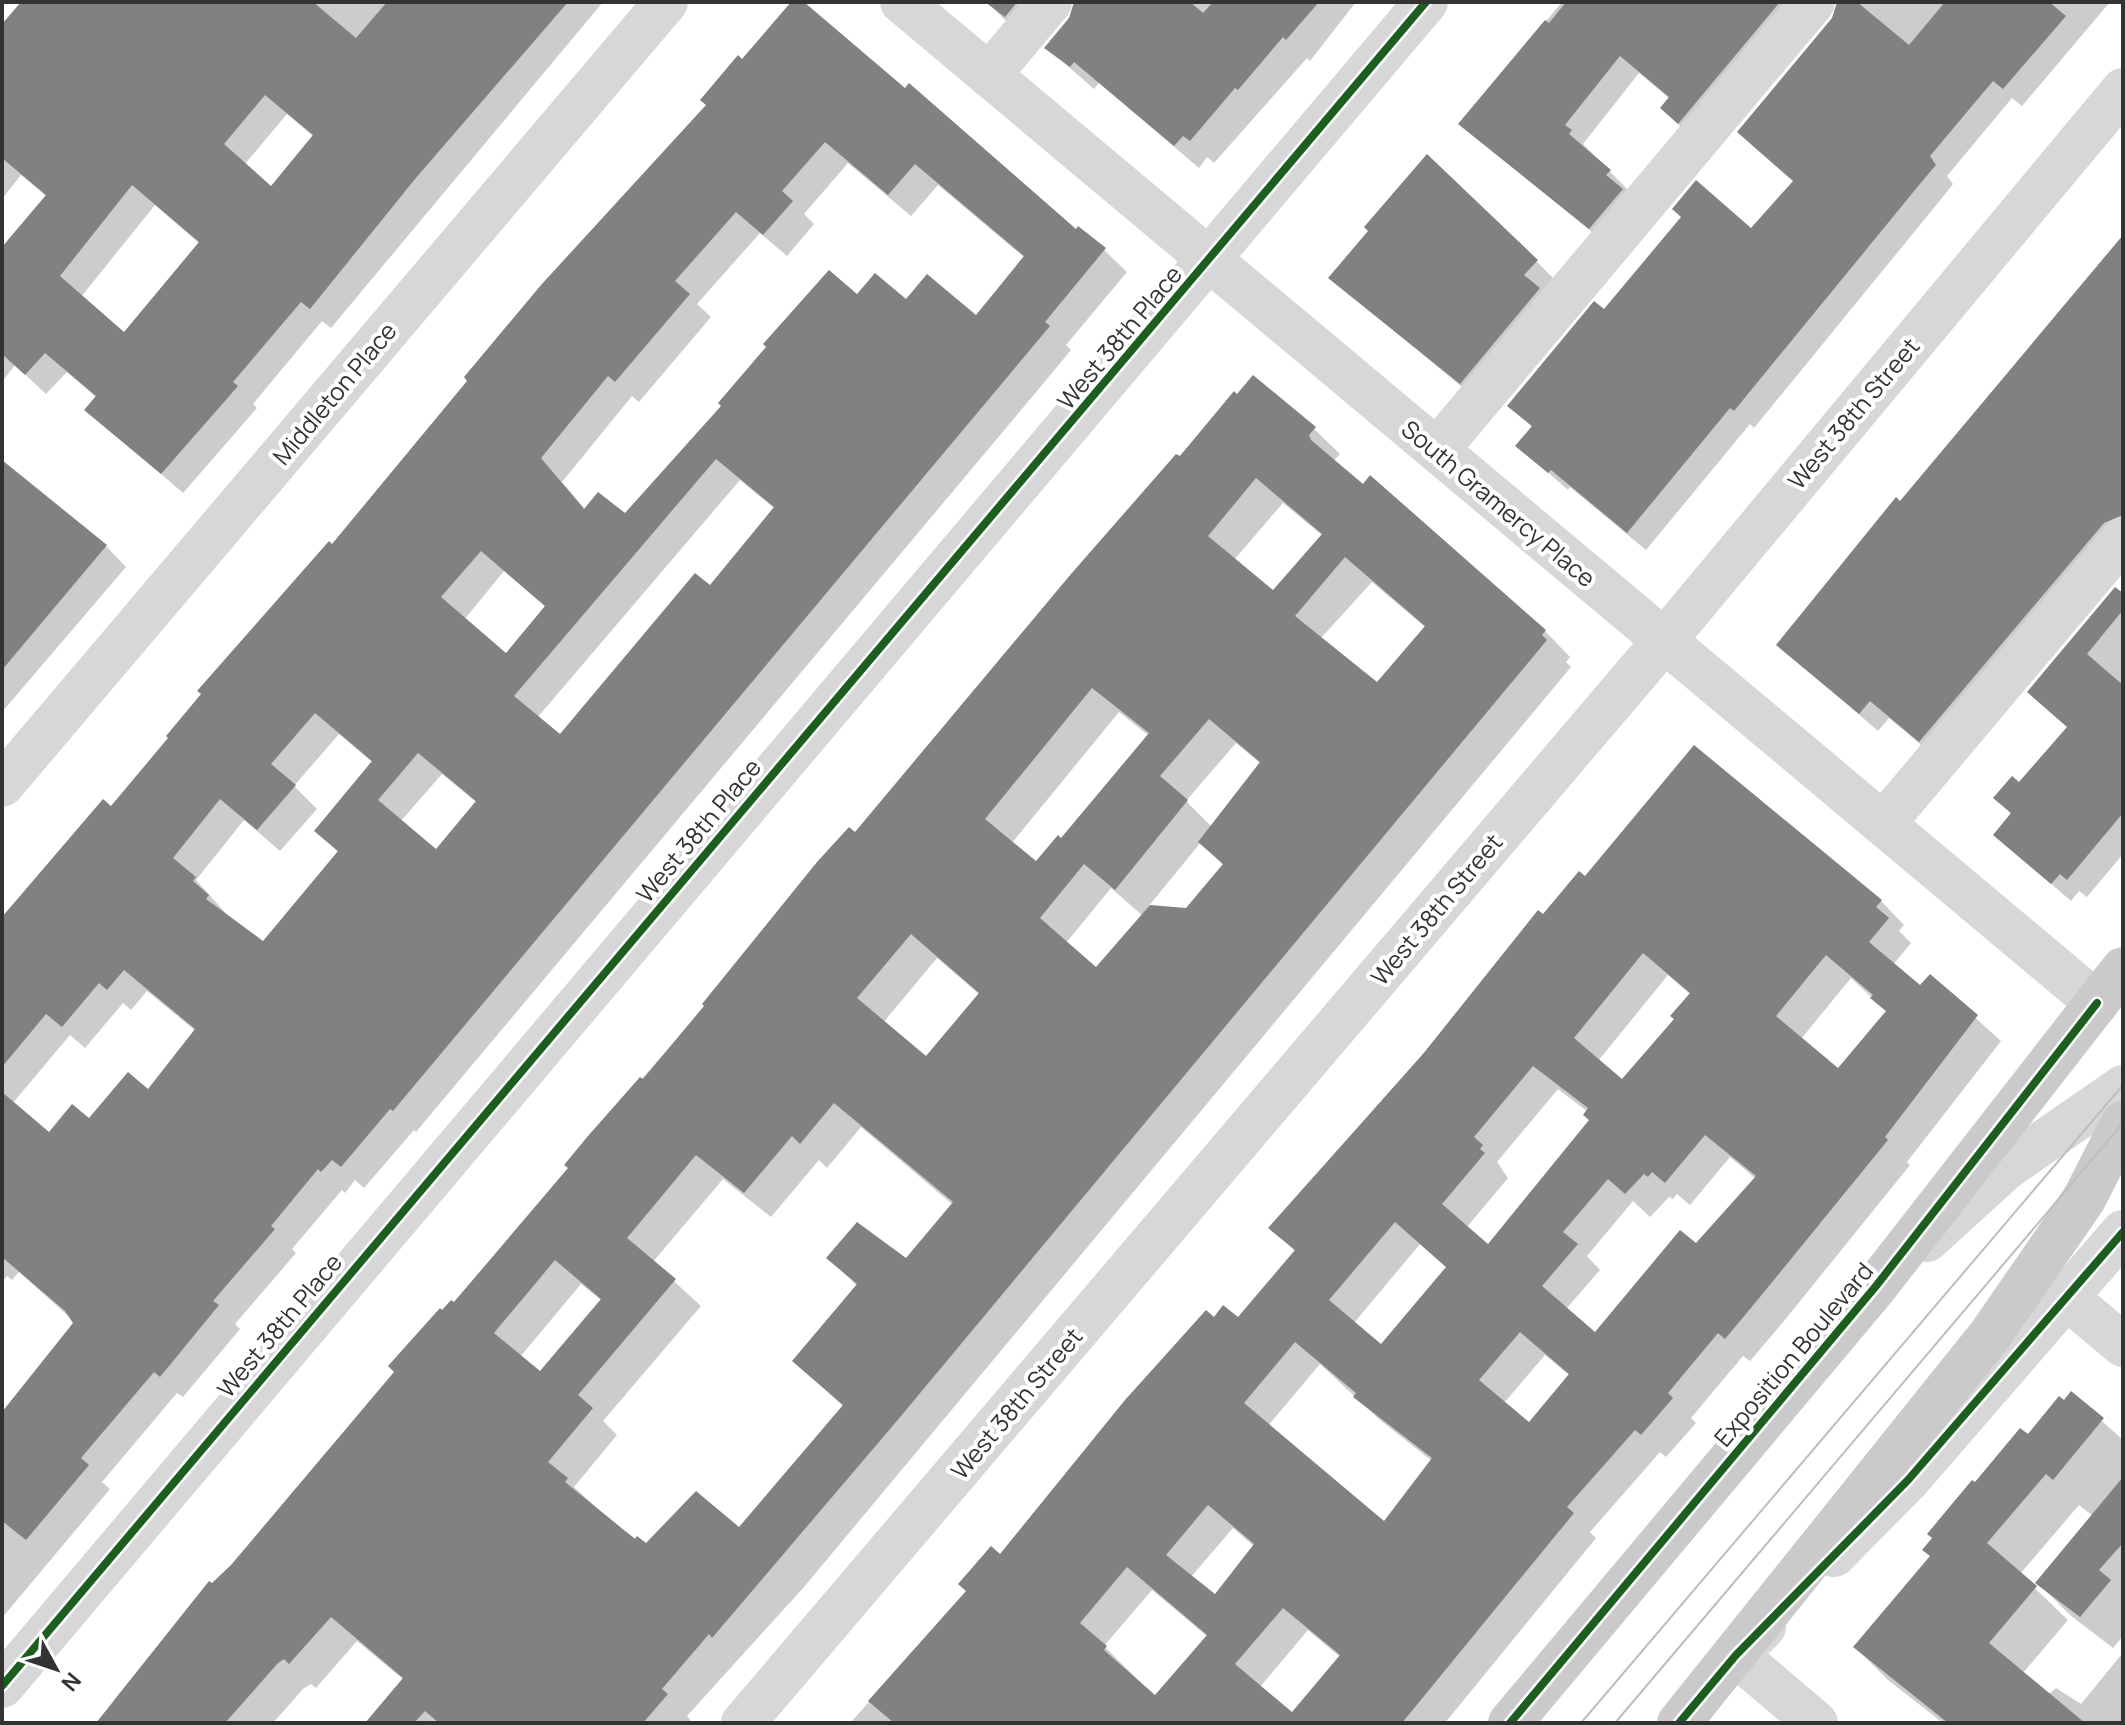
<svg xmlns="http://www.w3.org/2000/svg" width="2125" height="1725" viewBox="0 0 2125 1725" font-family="Manrope,sans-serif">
  <rect width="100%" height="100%" fill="#fff"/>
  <!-- shadow -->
  <g fill="#0003" fill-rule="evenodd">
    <path d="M24 2H603L331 328 322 321 253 404 257 408 183 493 87 410 97 398 67 372 46 394 15 365 2 382V251L47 197 21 175 2 199V27ZM287 114 314 137 271 189 244 165ZM155 205 200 244 124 335 81 297Z"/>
    <path d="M987 2H1063L1010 25Z"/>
    <path d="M1076 2H1356L1310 61 1307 58 1214 163 1207 157 1199 168 1099 83 1094 89 1047 48 1076 8Z"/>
    <path d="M1562 2H1816L1681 127 1662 108 1670 99 1639 73 1583 144 1628 190 1609 246 1460 124Z"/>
    <path d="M1839 2H2110L2022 106 2012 98 1947 176 1953 184 1942 198 1754 428 1750 424 1646 550 1570 487 1568 490 1518 446 1533 428 1509 406 1604 312 1751 231 1795 182Z"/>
    <path d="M738 58 1076 232 1104 250 1127 272 1066 345 1071 350 1042 385 416 1132 414 1130 364 1188 355 1180 345 1193 342 1190 292 1249 296 1253 235 1324 240 1329 183 1397 177 1393 102 1482 110 1489 2 1618V1415L76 1323 19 1272 12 1280 7 1276 2 1282V935L708 105ZM848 163 911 216 938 185 1025 258 976 317 907 302 857 296 626 516 586 510 562 482 632 396 639 402 711 317 697 304 760 233 787 256 814 224 804 214ZM740 480 775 509 710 588 560 737 537 718ZM504 571 547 608 506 656 464 620ZM339 734 373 763 316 831 339 853 263 944 230 918 196 880 244 820 280 851 317 809 294 786ZM442 774 477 803 436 851 400 822ZM147 991 197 1032 148 1091 89 1121 49 1135 12 1104 70 1035 85 1048 123 1003 131 1010Z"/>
    <path d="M2123 239V541L1939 760 1889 718 1878 731 1779 645Z"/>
    <path d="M1536 261 1554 279 1479 401 1330 278Z"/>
    <path d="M1235 394 1314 429 1340 454 1333 462 1545 631 1570 657 1566 662 1571 667 804 1587 687 1716 691 1721 367 1723 404 1680 357 1641 316 1688 311 1684 303 1689 273 1723H110L114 1700 209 1583 212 1586 232 1566 570 1168 567 1164 856 835 1073 575ZM1283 503 1323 536 1273 593 1234 560ZM1372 582 1426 628 1378 685 1321 638ZM1119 712 1149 736 1062 841 1036 864 1011 844ZM1236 743 1261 764 1212 827 1186 801ZM1201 842 1224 866 1187 910 1148 907ZM1111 888 1143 916 1096 970 1066 943ZM937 958 980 995 926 1059 883 1023ZM861 1127 953 1205 906 1261 829 1258 857 1286 794 1361 844 1407 739 1530 646 1546 614 1524 574 1487 617 1435 603 1421 701 1306 653 1262 723 1179 771 1217 819 1160 827 1168ZM581 1284 602 1301 540 1374 520 1357Z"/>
    <path d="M2 487 106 546 126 567 2 712Z"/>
    <path d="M2123 596V854L2087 897 2079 891 2071 901 1995 835 2012 815 1996 798 2020 785 2069 728 2029 692Z"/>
    <path d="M1585 879 1881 901 1904 925 1899 931 1911 943 1893 965 1921 988 1930 977 2001 1041 1907 1162 1910 1165 1784 1321 1750 1361 1743 1356 1691 1418 1696 1423 1666 1457 1660 1452 1590 1532 1596 1538 1445 1723H850L1214 1320H1238L1296 1252 1271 1228 1543 916ZM1668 975 1691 995 1677 1019 1623 1082 1598 1061ZM1851 978 1887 1012 1838 1071 1801 1039ZM1558 1089 1588 1112 1591 1120 1488 1247 1466 1228 1508 1178 1497 1162ZM1730 1157 1756 1179 1696 1246 1596 1335 1566 1309 1600 1270 1587 1256 1633 1201 1650 1217 1669 1197 1673 1199 1677 1194 1690 1205ZM1420 1244 1447 1268 1381 1346 1354 1323ZM1545 1355 1570 1376 1529 1424 1504 1403ZM1320 1364 1380 1420 1432 1461 1384 1524 1268 1426ZM1233 1528 1255 1547 1216 1597 1191 1577ZM1152 1590 1208 1637 1155 1697 1104 1646ZM1308 1630 1340 1657 1292 1715 1260 1687Z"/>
    <path d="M2072 1394 2123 1440V1636L2113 1648 2070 1615 2037 1582 2093 1516 2079 1505 2020 1574 2068 1620 2023 1673 2048 1695 2056 1688 2081 1704 2121 1655 2123 1723H1943L1888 1680 1855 1647 1932 1557 1975 1485Z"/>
  </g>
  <!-- building -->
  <g fill="#818181" fill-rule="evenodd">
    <path d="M21 2H313L356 38 387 2H568L415 179 310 309 301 302 233 382 238 386 161 474 84 410 96 396 45 353 25 375 2 354V247L46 195 2 158V24ZM265 95 313 135 271 186 224 144ZM132 185 199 242 124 332 60 276Z"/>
    <path d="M791 2H804L905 88 909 83 1076 229 1078 226 1106 248 1045 322 1050 326 1019 363 393 1111 390 1109 341 1167 332 1160 321 1172 318 1169 271 1226 275 1229 213 1301 219 1305 160 1377 154 1372 81 1458 89 1465 26 1540 2 1521V1412L73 1323 65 1311 2 1257V1092L49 1132 72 1104 89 1118 128 1072 148 1089 195 1029 124 970 107 990 99 983 62 1027 46 1014 2 1067V917L103 799 111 806 168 738 166 736 201 694 197 691 329 541 332 544 467 381 464 377 541 285 706 105 700 100 738 55 742 59ZM825 142 888 195 915 164 1024 256 976 315 927 274 906 299 875 273 857 294 829 270 763 344 766 347 718 403 721 406 625 513 598 492 584 509 541 458 608 376 615 382 690 294 675 281 736 212 763 235 793 201 782 191ZM716 459 774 507 710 585 695 573 560 734 514 696ZM481 551 545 606 506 653 441 597ZM315 713 372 761 314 831 338 851 263 941 206 899 209 895 193 881 196 877 173 858 220 799 257 830 296 785 271 764ZM418 753 476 801 436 849 378 800Z"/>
    <path d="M985 2H1017L1005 17Z"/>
    <path d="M1074 2H1190L1203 13 1213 2H1319L1286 40 1283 37 1238 90 1235 88 1190 141 1183 136 1174 146 1074 62 1070 67 1044 48 1069 18Z"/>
    <path d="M1566 2H1780L1678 124 1660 108 1669 97 1620 56 1565 125 1572 130 1569 134 1611 170 1606 175 1623 189 1589 229 1458 124 1545 20 1549 23Z"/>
    <path d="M1837 2H1857L1909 45 1945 2H2049L2066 16 2003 89 1993 81 1930 156 1936 165 1924 179 1734 411 1730 408 1627 533 1551 470 1548 473 1515 446 1532 426 1507 406 1594 301 1604 309 1681 217 1672 209 1696 180 1751 228 1793 181 1737 132 1832 18Z"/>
    <path d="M1427 154 1538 260 1524 275 1540 288 1460 384 1328 278 1368 231 1364 227Z"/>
    <path d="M2123 235V515L2104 523 1919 742 1870 701 1859 714 1776 645 1896 497 1900 501Z"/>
    <path d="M1253 375 1316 427 1309 435 1311 440 1363 484 1370 475 1546 630 1542 635 1547 640 896 1422 712 1638 709 1634 662 1689 668 1694 643 1723H439L425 1711 414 1723H365L403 1678 331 1617 289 1664 284 1659 278 1663 225 1723H96L209 1581 212 1583 231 1565 394 1372 388 1366 440 1308 442 1310 451 1300 454 1302 568 1168 564 1165 588 1136 640 1077 643 1079 704 1006 702 1004 817 862 849 827 855 832 1071 574 1176 454 1180 456 1234 391 1237 394ZM1256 478 1322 534 1273 590 1208 536ZM1345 557 1425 626 1377 682 1295 616ZM1092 688 1149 733 1061 838 1058 835 1036 861 985 819ZM1209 719 1260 762 1198 842 1223 864 1186 908 1150 905 1096 967 1040 918 1084 864 1115 890 1188 800 1160 776ZM911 934 979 993 926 1056 857 998ZM834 1103 953 1202 906 1258 857 1222 826 1258 857 1284 792 1361 843 1405 739 1527 696 1491 646 1543 637 1536 635 1539 565 1482 568 1478 548 1462 593 1408 578 1395 676 1279 627 1238 696 1155 744 1193 792 1136 800 1144ZM555 1260 601 1299 540 1371 494 1333Z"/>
    <path d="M2 460 107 545 2 670Z"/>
    <path d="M2115 587 2123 593V610L2087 654 2123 685V813L2067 880 2060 874 2051 884 1993 835 2011 813 1993 798 2012 776 2019 782 2067 727 2027 692Z"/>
    <path d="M1694 745 1882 900 1876 907 1889 918 1869 942 1920 985 1930 974 1978 1015 1885 1137 1888 1140 1760 1297 1725 1339 1718 1333 1668 1393 1673 1398 1641 1435 1635 1430 1567 1507 1574 1513 1402 1723H894L868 1701 966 1591 958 1584 991 1546 1000 1554 1125 1400 1206 1310 1214 1317 1223 1305 1238 1317 1295 1250 1268 1228 1423 1054 1538 910 1543 914 1579 871 1585 876ZM1643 953 1690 993 1670 1016 1674 1019 1622 1079 1574 1038ZM1826 955 1873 995 1870 998 1886 1011 1838 1068 1776 1016ZM1533 1066 1588 1108 1583 1115 1589 1120 1488 1244 1442 1204 1485 1153 1480 1149 1483 1145 1474 1137ZM1705 1135 1756 1176 1696 1243 1680 1230 1595 1332 1542 1286 1578 1244 1563 1232 1608 1179 1625 1194 1644 1174 1648 1177 1652 1172 1665 1183ZM1395 1222 1446 1267 1381 1344 1329 1300ZM1520 1332 1569 1374 1529 1422 1479 1380ZM1295 1342 1356 1393 1353 1397 1432 1458 1384 1521 1244 1403ZM1208 1505 1254 1544 1215 1594 1166 1555ZM1127 1567 1207 1635 1155 1695 1104 1650 1107 1646 1080 1623ZM1283 1608 1340 1655 1292 1712 1235 1664Z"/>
    <path d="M2071 1391 2104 1418 2053 1480 2046 1474 1987 1543 2037 1586 1989 1643 2085 1723H1948L1853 1647 1930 1556 1922 1550 1932 1538 1927 1534 1972 1480 1975 1482 2020 1428 2028 1434 2059 1396 2064 1400Z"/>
    <path d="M2123 1477V1543L2099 1570 2111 1580 2080 1617 2035 1583Z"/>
  </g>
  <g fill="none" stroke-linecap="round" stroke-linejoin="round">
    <!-- minor -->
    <g stroke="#d7d7d7" stroke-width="44">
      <path d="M902 2 2097 1003"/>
      <path d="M989 75 1050 2"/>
      <path d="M1437 450 1813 2"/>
      <path d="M2 785 666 2"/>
      <path d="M1883 824 2123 539"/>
      <path d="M1927 1240 2006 1168 2123 1087"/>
      <path d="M2066 1297 2123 1345"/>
      <path d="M1834 1555 1908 1480 2123 1232"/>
      <path d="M1764 1627 1736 1655 1816 1723"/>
      <path d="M2 1686 1426 2"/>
      <path d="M743 1723 1664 641 2123 90"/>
    </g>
    <!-- major -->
    <g stroke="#cacaca" stroke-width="44">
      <path d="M1510 1723 1876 1286 2123 969"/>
      <path d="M1679 1723 1990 1335 2084 1199 2123 1123"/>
    </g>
    <!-- tram -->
    <g stroke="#bebebe" stroke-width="2">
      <path d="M1581 1723 2123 1085"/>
      <path d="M1615 1723 2123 1123"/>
    </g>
    <defs>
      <g id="cycleway">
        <path d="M2 1686 1426 2"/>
        <path d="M1510 1723 1876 1286 2097 1003"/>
        <path d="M1679 1723 1736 1655 1908 1480 2123 1232"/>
      </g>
    </defs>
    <!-- cycleway casing -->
    <use href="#cycleway" stroke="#fff" stroke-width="13"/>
    <!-- cycleway -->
    <use href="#cycleway" stroke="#1b5e20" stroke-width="8"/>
  </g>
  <g text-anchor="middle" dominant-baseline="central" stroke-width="8" stroke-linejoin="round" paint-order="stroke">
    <!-- street labels -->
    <g font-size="24" fill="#333" stroke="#fff">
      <text transform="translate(1119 337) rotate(-50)">West 38th Place</text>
      <text transform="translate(334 393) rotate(-50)">Middleton Place</text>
      <text transform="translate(1853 413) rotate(-50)">West 38th Street</text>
      <text transform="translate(1499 503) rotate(40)">South Gramercy Place</text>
      <text transform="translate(698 830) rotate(-50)">West 38th Place</text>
      <text transform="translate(1436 909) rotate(-50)">West 38th Street</text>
      <text transform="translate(279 1325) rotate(-50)">West 38th Place</text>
      <text transform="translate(1793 1354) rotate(-50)">Exposition Boulevard</text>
      <text transform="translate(1016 1403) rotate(-50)">West 38th Street</text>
    </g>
  </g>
  <!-- border -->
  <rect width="2125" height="1725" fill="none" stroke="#333333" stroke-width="8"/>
  <!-- north arrow -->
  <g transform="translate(56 1669) rotate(130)" stroke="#ffffff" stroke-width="6" paint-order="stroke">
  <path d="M0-6L14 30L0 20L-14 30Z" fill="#333333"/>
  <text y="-12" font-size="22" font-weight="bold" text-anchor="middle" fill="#333333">N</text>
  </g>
</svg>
